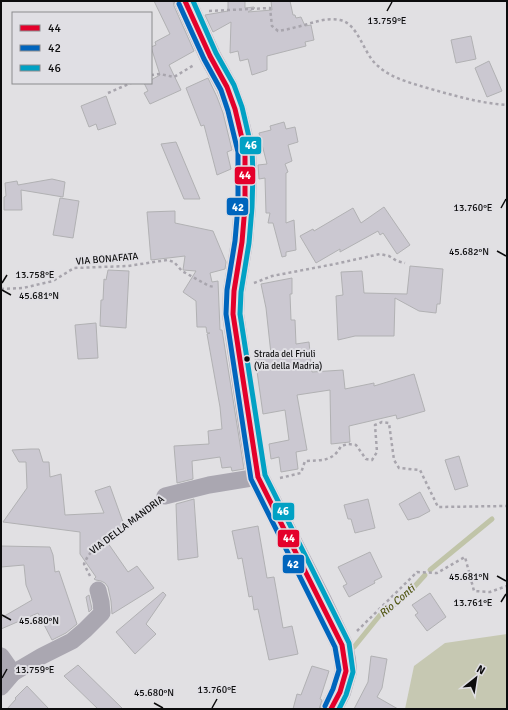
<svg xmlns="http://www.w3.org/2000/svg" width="508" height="710" viewBox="0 0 508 710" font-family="Signika,sans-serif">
  <rect width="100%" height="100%" fill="#e1e0e3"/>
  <!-- forest -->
  <path fill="#c6c8b2" d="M507 634V709H405L414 666 445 643Z"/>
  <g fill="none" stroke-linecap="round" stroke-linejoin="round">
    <!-- stream -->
    <g stroke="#c0c4a8" stroke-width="5">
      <path d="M430 570 492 519"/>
      <path d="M354 647 380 615 405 597 425 575"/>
    </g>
  </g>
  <!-- building -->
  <g fill="#cbc8d1" stroke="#b1b1b3">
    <path d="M154 1H173L174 6 194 51 169 65 181 90 150 104 144 93 148 91 144 83H151V80L160 75 151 47 156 45 155 42 170 34Z"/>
    <path d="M228 1H245V8L254 7 255 8 248 12 272 10 271 1H290L293 15H295L296 18 301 17 305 26 311 25 314 40 305 42 306 46 267 56V70L252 75 248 59 240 61 238 51 230 53 231 22 213 32 205 15 228 11Z"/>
    <path d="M471 36 476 59 456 63 451 40Z"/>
    <path d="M489 61 502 91 487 97 475 68Z"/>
    <path d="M208 78 217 97 223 113 232 150 227 152 231 169 217 175 204 125 201 126 186 88Z"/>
    <path d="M106 96 116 124 98 130 96 124 89 127 81 106Z"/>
    <path d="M284 122 286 129 295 127 298 142 288 145 292 161 285 164 288 172 286 173V223L294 220 296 250 286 252V256L282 257 273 223H268L270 213H266L265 178 259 179 258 165 267 164 259 133 271 130 270 126Z"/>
    <path d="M176 142 200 199H184L161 144Z"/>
    <path d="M52 179 65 182 63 197 21 190 22 210H4V197L6 196 5 183 17 181 18 185Z"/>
    <path d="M60 198 79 201 73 238 53 235Z"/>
    <path d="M384 207 410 245 397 254 383 233 380 235 378 231 340 252V249L316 263 300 236 313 229 314 231 353 208 361 223Z"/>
    <path d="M175 211V223L213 231 226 262 225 269 210 273 212 282 218 281 220 330H222L244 469 232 471 231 467 222 468 220 457 192 461 193 479 177 483 174 446 209 444 208 431 222 429 220 407 207 334 210 333H207L206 327H197L196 301 183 292 196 271 183 270 185 256 151 260 147 212Z"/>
    <path d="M410 266 443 269 440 304H437L436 313 419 311 395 298 394 336H355L338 340 336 296 343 295 341 272 362 271 364 293 407 294Z"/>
    <path d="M108 270 129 271 126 328 100 326 101 300H103L104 279 106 280Z"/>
    <path d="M292 278V294H290L291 320H295L296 344 309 342 312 372 343 370 345 389 374 383V386L414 374 425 411 397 419 396 415 349 426 350 442 331 444 330 390 297 395 307 450 296 452 298 469 281 472 279 457 271 459 269 444 289 440 285 410 263 414 255 357 271 354 266 308 261 284Z"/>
    <path d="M96 323 98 358 78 359 75 325Z"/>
    <path d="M31 449H39L43 462H49L50 477 61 474 65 515 104 513 95 491 110 486 124 525 103 536 128 572 137 566 154 588 112 614 111 601 108 587 105 583 101 581 96 580 94 579 96 577 80 554V532L3 522 27 488 26 462H19L12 450Z"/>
    <path d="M459 456 468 486 455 490 445 460Z"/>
    <path d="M420 492 430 511 419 517 408 520 399 504Z"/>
    <path d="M194 499 198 557 178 560 176 504Z"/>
    <path d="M368 499 375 528 355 533 351 519H348L344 505Z"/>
    <path d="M258 526 267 578 274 577 283 628 292 626 298 654 269 660 258 609 254 610 252 596 249 597 242 558 238 559 232 531Z"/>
    <path d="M1 546 50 547 53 555 55 572 59 571 77 624 66 633 52 640 38 613 1 629V618L32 600 26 585 24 565 1 567Z"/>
    <path d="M370 552 382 577 374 581 375 583 349 597 343 586 347 584 338 567Z"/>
    <path d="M163 592 166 595 146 624 156 634 135 654 116 632Z"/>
    <path d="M430 593 446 617 427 631 415 615 418 613 412 605Z"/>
    <path d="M89 595 92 609 89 612 86 597Z"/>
    <path d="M371 656 387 659 382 688 377 697 398 709H354L368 682Z"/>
    <path d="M78 665 123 709H98L64 676Z"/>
    <path d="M312 666 329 671 320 699 322 700 319 709H293L297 694 301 695Z"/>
    <path d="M27 686 49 709H7L16 699 15 698Z"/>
  </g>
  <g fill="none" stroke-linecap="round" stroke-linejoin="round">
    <!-- path -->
    <g stroke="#a8a5ad" stroke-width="2.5" stroke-dasharray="3 3" stroke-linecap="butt">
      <path d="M209 11 270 8 272 26 278 31C284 30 290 29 296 27 311 24 324 17 340 20 359 24 363 54 378 66 391 78 408 82 424 87 452 95 478 103 507 105"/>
      <path d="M151 75 160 74 174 77 194 65"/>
      <path d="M108 93 131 83"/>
      <path d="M254 283 272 276 335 264 380 254 389 256 397 261 405 263"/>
      <path d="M1 289 23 288 53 281 74 268 128 266 167 260 174 262 182 271 209 286 215 287"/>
      <path d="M280 478 301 473 305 461C321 460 333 462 341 446L348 444 356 445 366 459 372 460 377 452 375 425 382 422 389 423 394 460 399 468 420 470 438 507 507 506"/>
      <path d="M90 576 84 564C92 544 112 536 130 523 138 518 145 512 153 506"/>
      <path d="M357 631 417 572 437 573 465 557 474 591 490 592 507 586"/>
    </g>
    <!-- minor -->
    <g stroke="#aaa7b1" stroke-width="17">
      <path d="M165 496 209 485 258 477"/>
      <path d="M1 656 13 673"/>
      <path d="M1 687 13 673 42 656 72 641 85 630 102 613 101 602 98 590"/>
    </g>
    <!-- secondary -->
    <path stroke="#aaa6b0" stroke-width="22" d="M185 1 210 56 227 87 235 109 240 129 245 151 246 173 245 206 242 242 234 291 233 314 250 431 258 477 321 601 342 645 345 660 346 671 340 692 331 709"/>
    <defs>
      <path id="bus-1" d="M185 1 210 56 227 87 235 109 245 151V206L242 242 234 291 233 314 258 477 342 645 346 671 340 692 331 709"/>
      <path id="bus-2" d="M179 4 204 59 221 90 228 111 238 152V206L235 241 227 290 226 314 251 479 335 647 339 670 333 689 325 706"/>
      <path id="bus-3" d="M193 1 216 53 234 85 242 107 252 150 253 173 252 207 249 243 241 292 240 314 265 475 349 643 353 672 346 695 339 709"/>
    </defs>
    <!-- bus-1 casing -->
    <use href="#bus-1" stroke="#e0dfe4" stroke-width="8"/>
    <!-- bus-2 casing -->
    <use href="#bus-2" stroke="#e0dfe4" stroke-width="8"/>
    <!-- bus-3 casing -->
    <use href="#bus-3" stroke="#e0dfe4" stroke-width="8"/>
    <!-- bus-1 -->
    <use href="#bus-1" stroke="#e4002b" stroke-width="5"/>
    <!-- bus-2 -->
    <use href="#bus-2" stroke="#0065bd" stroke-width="5"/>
    <!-- bus-3 -->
    <use href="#bus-3" stroke="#01a1c4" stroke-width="5"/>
  </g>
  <!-- ticks -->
  <path fill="none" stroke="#0c0c0d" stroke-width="1.5" d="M387 11 392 2M501 208 506 199M497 251 506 256M2 283 7 275M2 290 11 295M497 576 506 581M501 602 506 594M2 615 11 620M2 678 7 669M154 703 163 708M212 708 217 699"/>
  <!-- markers -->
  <circle fill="#0c0c0d" stroke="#e0dfe4" stroke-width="1.5" cx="247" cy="359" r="3.5"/>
  <g text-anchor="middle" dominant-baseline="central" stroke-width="4" stroke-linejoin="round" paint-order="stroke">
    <!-- bus labels -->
    <g font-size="9" fill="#0c0c0d" stroke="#e0dfe4" text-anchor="start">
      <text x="254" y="354">Strada del Friuli<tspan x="254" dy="12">(Via della Madria)</tspan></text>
    </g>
    <!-- street labels -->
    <g font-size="10" fill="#0c0c0d" stroke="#e0dfe4">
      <text transform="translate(107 259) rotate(-5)">VIA BONAFATA</text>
      <text transform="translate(127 525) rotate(-37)">VIA DELLA MANDRIA</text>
    </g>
    <!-- water labels -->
    <g font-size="11" font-style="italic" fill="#535816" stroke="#e0dfe4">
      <text transform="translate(397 601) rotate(-41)">Rio Conti</text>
    </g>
  </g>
  <g font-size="10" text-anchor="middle" fill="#0c0c0d" stroke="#e0dfe4" stroke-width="4" stroke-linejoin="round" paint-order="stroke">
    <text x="387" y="24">13.759°E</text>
    <text x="473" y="211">13.760°E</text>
    <text x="469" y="255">45.682°N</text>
    <text x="35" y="278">13.758°E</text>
    <text x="39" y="299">45.681°N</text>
    <text x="469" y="580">45.681°N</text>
    <text x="473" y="606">13.761°E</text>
    <text x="39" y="624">45.680°N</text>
    <text x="35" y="673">13.759°E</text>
    <text x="217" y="693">13.760°E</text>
    <text x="154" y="696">45.680°N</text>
  </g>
  <g stroke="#e0dfe4" stroke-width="1.5">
    <rect x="239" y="136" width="23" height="19" rx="4" fill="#01a1c4"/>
    <rect x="234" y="166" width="22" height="19" rx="4" fill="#e4002b"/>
    <rect x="226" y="197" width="23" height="19" rx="4" fill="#0065bd"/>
    <rect x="272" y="502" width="23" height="19" rx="4" fill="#01a1c4"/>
    <rect x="277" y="529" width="23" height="19" rx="4" fill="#e4002b"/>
    <rect x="282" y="554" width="23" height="20" rx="4" fill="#0065bd"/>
  </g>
  <g font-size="11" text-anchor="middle" font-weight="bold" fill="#fff">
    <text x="251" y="149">46</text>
    <text x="245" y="179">44</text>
    <text x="238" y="211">42</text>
    <text x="283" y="515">46</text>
    <text x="289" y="542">44</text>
    <text x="293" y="568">42</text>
  </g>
  <!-- border -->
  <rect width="508" height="710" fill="none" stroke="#0c0c0d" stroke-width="4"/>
  <!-- legend -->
  <rect x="12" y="12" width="140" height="72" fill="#e0dfe4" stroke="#8b8b8e"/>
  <rect x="20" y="25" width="20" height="6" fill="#e4002b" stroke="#8b8b8e"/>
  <text x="48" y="32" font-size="12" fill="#0c0c0d">44</text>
  <rect x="20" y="45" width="20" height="6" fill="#0065bd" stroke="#8b8b8e"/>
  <text x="48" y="52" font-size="12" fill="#0c0c0d">42</text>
  <rect x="20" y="65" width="20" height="6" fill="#01a1c4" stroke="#8b8b8e"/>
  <text x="48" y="72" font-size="12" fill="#0c0c0d">46</text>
  <!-- north arrow -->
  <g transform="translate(476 678) rotate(30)" stroke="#e0dfe4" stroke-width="3" paint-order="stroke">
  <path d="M0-3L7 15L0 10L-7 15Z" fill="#0c0c0d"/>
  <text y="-6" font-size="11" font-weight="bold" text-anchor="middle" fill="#0c0c0d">N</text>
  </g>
</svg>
